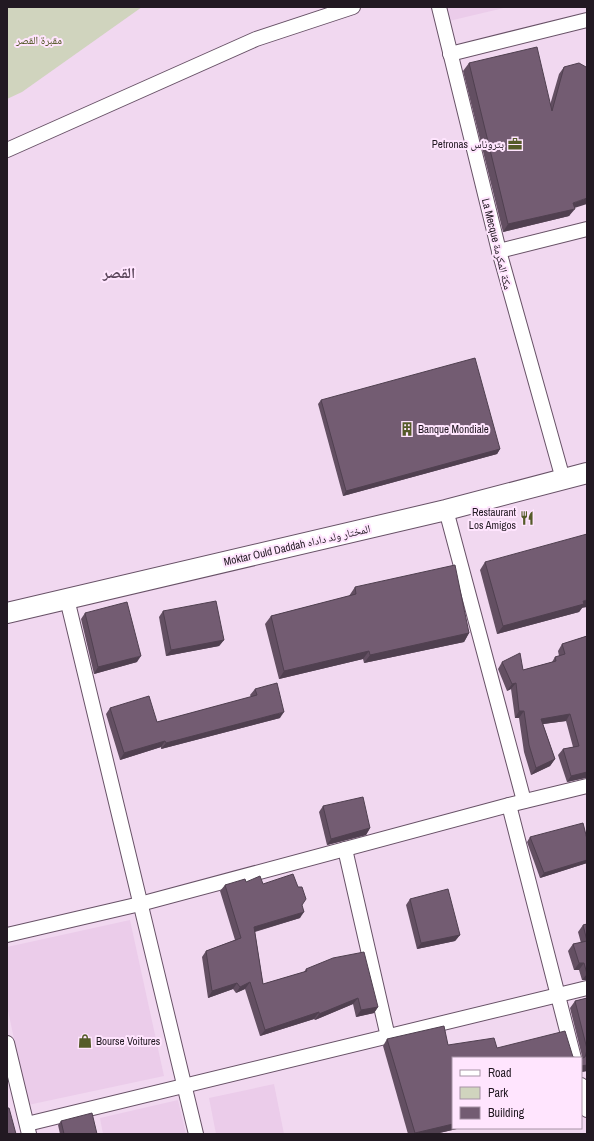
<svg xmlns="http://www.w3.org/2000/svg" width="594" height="1141" viewBox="0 0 594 1141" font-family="'Archivo Narrow','Noto Naskh Arabic',sans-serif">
  <rect width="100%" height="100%" fill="#f1d8f0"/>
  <!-- built -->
  <g fill="#ebccea">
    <path d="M446 7H508L449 21Z"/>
    <path d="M130 920 164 1076 28 1105 7 1006V947Z"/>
    <path d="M274 1084 284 1134H216L209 1098Z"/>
    <path d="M178 1100 186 1134H103L100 1118Z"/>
  </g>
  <!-- green -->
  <path fill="#d0d4be" d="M7 7H142L22 92 7 99Z"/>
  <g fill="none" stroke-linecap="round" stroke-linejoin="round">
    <defs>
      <g id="street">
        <path d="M439 7 499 251 563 479"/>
        <path d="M450 54 587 20"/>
        <path d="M7 150 256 39 353 7"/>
        <path d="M499 251 587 229"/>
        <path d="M446 510 524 801"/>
        <path d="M67 599 196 1134"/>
        <path d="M509 805 574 1058"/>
        <path d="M345 849 388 1037"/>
        <path d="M7 935 140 904 509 805 587 786"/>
        <path d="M7 1043 29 1134"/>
        <path d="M581 1085 587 1110"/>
        <path d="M27 1124 587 988"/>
      </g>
      <path id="secondary" d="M7 613 446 510 587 473"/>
    </defs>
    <!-- street casing -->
    <use href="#street" stroke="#685267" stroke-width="16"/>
    <!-- secondary casing -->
    <use href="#secondary" stroke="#685267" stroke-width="22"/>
    <!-- street -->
    <use href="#street" stroke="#fff" stroke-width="14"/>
    <!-- secondary -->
    <use href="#secondary" stroke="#fff" stroke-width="20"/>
  </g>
  <!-- wall -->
  <g fill="#634f62">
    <path d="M469 63 550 105 559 74 564 67 574 208 569 216 503 232 463 71Z"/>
    <path d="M321 400 500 449 497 454 343 496 318 404Z"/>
    <path d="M485 562 582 608 579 612 497 634 480 570Z"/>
    <path d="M355 587 469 633 464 642 364 663 363 659 279 679 265 624 271 616 349 596Z"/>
    <path d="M163 611 224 640 219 646 166 656 159 617Z"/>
    <path d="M85 613 137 662 94 674 81 619Z"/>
    <path d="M587 636V778H585L567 782 558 755 563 749 573 747 566 721 543 724 555 759 550 766 531 775 524 752 519 718H515L511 689 507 691 498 669 502 662 523 670 552 662 555 657 559 656 558 651 562 644Z"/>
    <path d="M255 689 280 718 161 749V747L120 760 106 714 110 708 157 722 251 697 250 695Z"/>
    <path d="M323 806 370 828 366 835 327 845 319 812Z"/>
    <path d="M530 837 587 839V863L540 878 527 842Z"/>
    <path d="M246 882 263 884 302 905 300 918 255 932 263 984 304 972 306 969 378 1007 374 1013 356 1017 353 1004 315 1020 314 1019 260 1036 245 989 236 993 233 989 208 998 202 957 206 951 235 940 220 891 225 885Z"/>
    <path d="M410 899 460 935 455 941 417 949 406 905Z"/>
    <path d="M587 924V980H582L579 970H574L568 951 573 944 581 943 578 932 583 925Z"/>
    <path d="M587 996V1071L581 1072V1059L582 1056 570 1008 575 1001 587 998Z"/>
    <path d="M387 1039 448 1045 453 1058 461 1128 435 1134H408L383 1046Z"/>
    <path d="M61 1121 97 1134H60L58 1125Z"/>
  </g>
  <!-- shaded-wall -->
  <g fill="#504050">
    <path d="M587 198V204L568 210 573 203Z"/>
    <path d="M575 209 569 216 503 232 508 224Z"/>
    <path d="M500 449 497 454 343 496 346 491Z"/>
    <path d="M587 600V607L582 608 579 612 497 634 503 626Z"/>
    <path d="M469 633 464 642 364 663 370 655Z"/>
    <path d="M224 640 219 646 166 656 171 650Z"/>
    <path d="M369 651 363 659 279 679 284 671Z"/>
    <path d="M141 656 137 662 94 674 98 667Z"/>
    <path d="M516 683 511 689 507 691 512 684Z"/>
    <path d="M519 711H524L519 718H515Z"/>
    <path d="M284 712 280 718 161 749 166 743Z"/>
    <path d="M570 714 566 721 536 725 541 719Z"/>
    <path d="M165 741 161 747 120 760 124 753Z"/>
    <path d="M555 759 550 766 531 775 536 768Z"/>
    <path d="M587 772V778H585L567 782 571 776Z"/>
    <path d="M370 828 366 835 327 845 331 839Z"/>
    <path d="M587 860V863L540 878 544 873Z"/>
    <path d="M304 912 300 918 250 933 254 927Z"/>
    <path d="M460 935 455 941 417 949 421 943Z"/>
    <path d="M579 963H584L579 970H574Z"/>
    <path d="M587 974V980H582Z"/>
    <path d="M250 982 245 989 236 993 240 987Z"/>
    <path d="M237 983 233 989 208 998 212 991Z"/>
    <path d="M358 998 353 1004 315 1020 319 1014Z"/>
    <path d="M378 1007 374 1013 356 1017 361 1010Z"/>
    <path d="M319 1012 314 1019 260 1036 265 1030Z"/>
    <path d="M587 1065V1071L581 1072V1066Z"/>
    <path d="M453 1124V1128H461L435 1134H414L415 1133Z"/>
  </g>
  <!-- building -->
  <g fill="#735c72" stroke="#504050">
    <path d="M537 47 552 111 564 67 579 63 586 67H587V198L573 203 575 209 508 224 469 63Z"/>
    <path d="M475 358 500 449 346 491 321 400Z"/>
    <path d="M587 534V600L583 601 584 604 503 626 485 562Z"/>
    <path d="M455 565 469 633 370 655 369 651 284 671 271 616 356 594 355 587Z"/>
    <path d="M216 601 224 640 171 650 163 611Z"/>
    <path d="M127 602 141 656 98 667 85 613Z"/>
    <path d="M587 636V772L571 776 563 749 579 746 570 714 541 719 555 759 536 768 529 745 524 711H519L516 683 512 684 502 662 520 653 523 670 556 661 555 657 565 654 562 644Z"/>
    <path d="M277 683 284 712 166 743 165 741 124 753 110 708 149 696 157 722 257 695 255 689Z"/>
    <path d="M363 797 370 828 331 839 323 806Z"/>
    <path d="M583 823 587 839V860L544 873 530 837Z"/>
    <path d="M293 874 298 887H302L306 899 302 905 304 912 254 927 263 984 307 971 306 969 333 958 364 952 378 1007 361 1010 358 998 319 1014V1012L265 1030 250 982 240 987 237 983 212 991 206 951 241 938 225 885 245 879 246 882 260 876 263 884Z"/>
    <path d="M448 889 460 935 421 943 410 899Z"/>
    <path d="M587 924V974L584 963H579L573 944 587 941 583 925Z"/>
    <path d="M587 998V1049L575 1001Z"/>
    <path d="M444 1026 448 1045 494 1038 497 1048 565 1031 573 1057 577 1058H453V1124L415 1133 387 1039Z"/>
    <path d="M587 1050V1065L581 1066V1059L585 1057Z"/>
    <path d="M7 1108H9L16 1134H7Z"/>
    <path d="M92 1113 97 1134H64L61 1121Z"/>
  </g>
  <!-- icons -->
  <defs>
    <symbol id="office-bare" viewBox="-9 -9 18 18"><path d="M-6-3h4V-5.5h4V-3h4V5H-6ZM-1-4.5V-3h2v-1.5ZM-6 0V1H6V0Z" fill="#555b29" stroke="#ffe5fe" stroke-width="2.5" paint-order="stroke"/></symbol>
    <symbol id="building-bare" viewBox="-9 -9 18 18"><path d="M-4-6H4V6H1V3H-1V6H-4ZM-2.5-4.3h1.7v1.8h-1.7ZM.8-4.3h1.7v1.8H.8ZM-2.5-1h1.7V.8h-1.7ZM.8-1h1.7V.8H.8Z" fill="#555b29" stroke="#ffe5fe" stroke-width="2.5" paint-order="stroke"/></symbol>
    <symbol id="restaurant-bare" viewBox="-9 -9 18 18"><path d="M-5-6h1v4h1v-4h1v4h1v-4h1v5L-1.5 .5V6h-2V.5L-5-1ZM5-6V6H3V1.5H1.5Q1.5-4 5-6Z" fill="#555b29" stroke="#ffe5fe" stroke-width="2.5" paint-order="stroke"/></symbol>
    <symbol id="shop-bare" viewBox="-9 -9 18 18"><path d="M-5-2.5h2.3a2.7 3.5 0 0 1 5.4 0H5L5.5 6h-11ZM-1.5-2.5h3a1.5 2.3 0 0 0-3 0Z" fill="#555b29" stroke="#ffe5fe" stroke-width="2.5" paint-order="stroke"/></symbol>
  </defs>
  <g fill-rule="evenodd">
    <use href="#office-bare" x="505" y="134" width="20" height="20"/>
    <use href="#building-bare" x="397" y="419" width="20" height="20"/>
    <use href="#restaurant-bare" x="517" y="508" width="20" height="20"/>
    <use href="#shop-bare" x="75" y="1031" width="20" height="20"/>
  </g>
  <g text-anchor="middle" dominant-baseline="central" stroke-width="4" stroke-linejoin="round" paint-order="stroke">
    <!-- park labels -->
    <g font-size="11" fill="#4e5420" stroke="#ffe5fe">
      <text x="39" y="40">مقبرة القصر</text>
    </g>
    <!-- poi labels -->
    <g font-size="11" fill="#221922" stroke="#ffe5fe" text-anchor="end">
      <text x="504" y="144">Petronas بتروناس</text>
      <text x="418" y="429" text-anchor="start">Banque Mondiale</text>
      <text x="516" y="512">Restaurant<tspan x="516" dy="13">Los Amigos</tspan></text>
      <text x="96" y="1041" text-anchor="start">Bourse Voitures</text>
    </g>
    <!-- street labels -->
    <g font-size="11" fill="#221922" stroke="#ffe5fe">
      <text transform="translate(497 244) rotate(76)">La Mecque مكة المكرمة</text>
      <text transform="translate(297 545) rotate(-13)">Moktar Ould Daddah المختار ولد داداه</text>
    </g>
    <!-- district labels -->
    <g font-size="15" font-weight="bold" fill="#5a455a" stroke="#ffe5fe">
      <text x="119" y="272">القصر</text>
    </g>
  </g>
  <!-- border -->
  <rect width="594" height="1141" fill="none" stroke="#221922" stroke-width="16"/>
  <!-- legend -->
  <rect x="452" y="1057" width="130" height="72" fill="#ffe5fe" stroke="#a793a6"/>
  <rect x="460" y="1070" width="20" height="6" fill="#ffffff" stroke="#a793a6"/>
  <text x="488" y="1077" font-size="12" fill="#221922">Road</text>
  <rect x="460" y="1087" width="20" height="12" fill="#d0d4be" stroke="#a793a6"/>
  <text x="488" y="1097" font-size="12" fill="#221922">Park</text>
  <rect x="460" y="1107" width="20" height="12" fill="#735c72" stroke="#a793a6"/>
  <text x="488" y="1117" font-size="12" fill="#221922">Building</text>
</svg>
